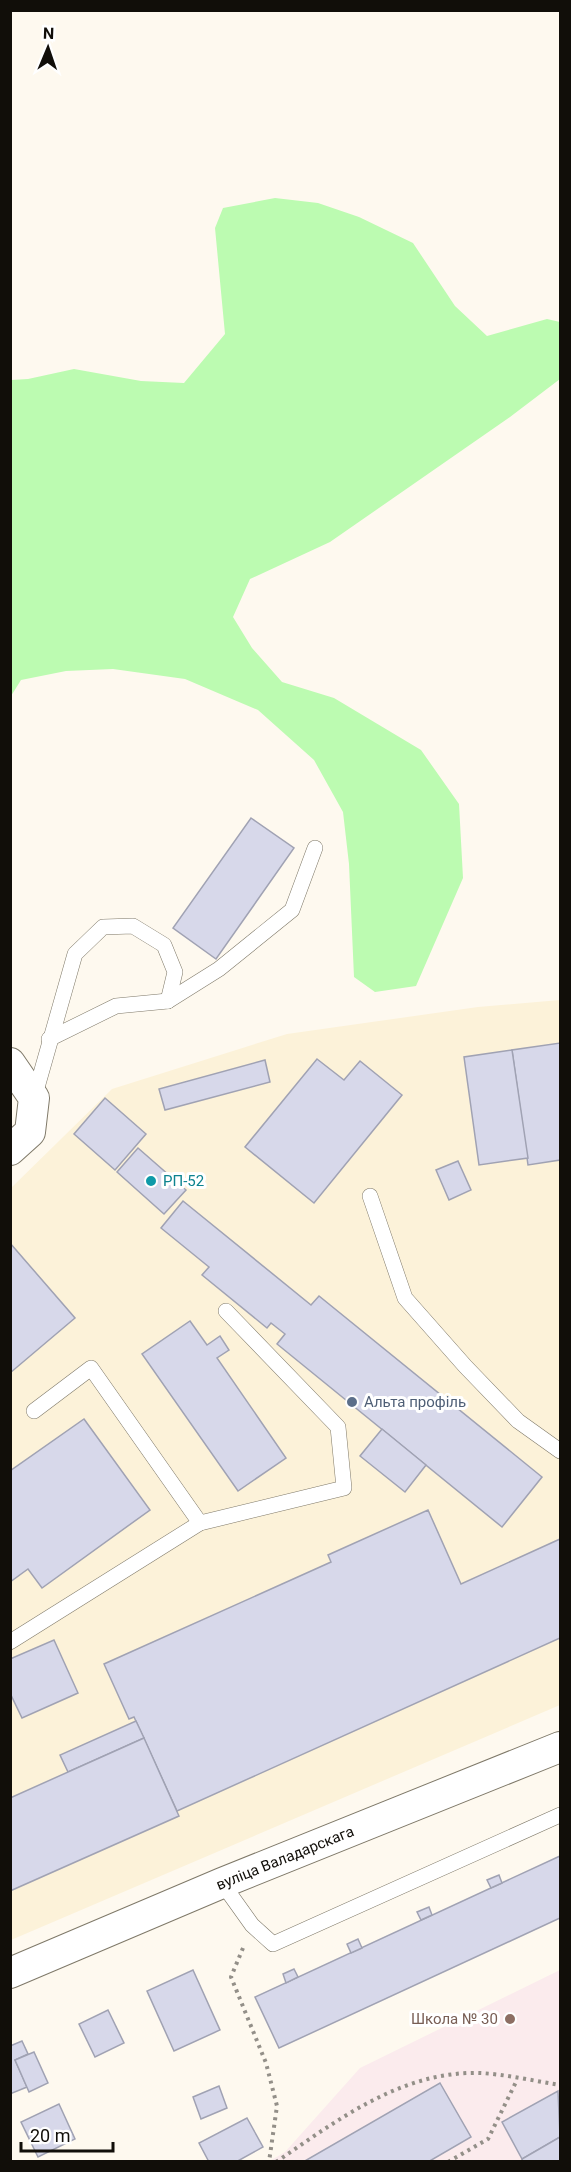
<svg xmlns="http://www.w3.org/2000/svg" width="571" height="2172" viewBox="0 0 571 2172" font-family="Roboto,sans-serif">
  <rect width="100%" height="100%" fill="#fef9ef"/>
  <!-- built -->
  <path fill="#fcf2d9" d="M560 1000V1705L11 1940V1188L112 1089 287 1034 478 1007Z"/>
  <!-- education -->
  <path fill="#fbebed" d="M560 1970V2161L268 2162 285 2152 360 2068Z"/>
  <!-- green -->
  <path fill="#bcfbb1" d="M275 198 318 203 359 217 413 243 455 306 487 336 547 319 560 322V379L510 417 330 542 250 579 233 617 252 648 282 682 334 698 421 750 459 804 463 878 416 986 375 992 354 977 349 864 343 812 314 760 258 710 185 679 113 669 66 671 21 680 11 696V380L28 379 74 369 141 381 184 383 225 334 215 228 223 208Z"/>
  <!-- building -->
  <g fill="#d7d8ea" stroke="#a0a2b3" stroke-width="1.5">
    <path d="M251 818 294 848 216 959 173 928Z"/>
    <path d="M560 1043V1160L528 1165 512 1050Z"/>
    <path d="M512 1050 528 1158 479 1165 464 1057Z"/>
    <path d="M317 1059 344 1080 360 1061 402 1095 314 1203 245 1147Z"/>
    <path d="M265 1060 270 1082 165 1110 159 1089Z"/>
    <path d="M105 1098 146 1134 115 1170 74 1134Z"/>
    <path d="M138 1148 186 1190 164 1214 117 1172Z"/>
    <path d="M458 1161 471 1190 449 1200 436 1170Z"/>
    <path d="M183 1201 311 1305 319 1296 542 1477 502 1527 277 1344 285 1334 271 1323 267 1328 202 1275 209 1267 161 1228Z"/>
    <path d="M10 1243 75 1318 10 1373Z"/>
    <path d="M190 1321 207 1345 220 1336 229 1350 217 1358 286 1458 238 1491 142 1354Z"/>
    <path d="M84 1419 150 1510 42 1588 28 1569 10 1582V1471Z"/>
    <path d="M382 1429 426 1465 405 1492 360 1456Z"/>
    <path d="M428 1510 461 1584 560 1539V1638L177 1811 134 1717 129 1719 104 1664 331 1562 328 1555Z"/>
    <path d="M54 1640 78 1693 22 1718 10 1693V1659Z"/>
    <path d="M136 1721 144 1738 68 1772 60 1755Z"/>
    <path d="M144 1738 179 1816 10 1891V1798Z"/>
    <path d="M560 1856V1918L279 2048 255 1997Z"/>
    <path d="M499 1875 502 1883 491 1888 487 1880Z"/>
    <path d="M429 1907 432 1915 421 1920 417 1912Z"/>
    <path d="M358 1939 362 1948 351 1953 347 1944Z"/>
    <path d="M294 1969 298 1977 286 1983 283 1974Z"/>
    <path d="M193 1970 220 2030 174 2051 147 1991Z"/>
    <path d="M108 2010 124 2043 95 2057 79 2024Z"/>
    <path d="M22 2041 28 2054 15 2060 27 2087 10 2094V2046Z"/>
    <path d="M34 2052 48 2083 29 2092 15 2060Z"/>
    <path d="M440 2083 471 2137 428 2162H303Z"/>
    <path d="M219 2086 227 2108 201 2119 193 2097Z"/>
    <path d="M558 2091 560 2137 522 2159 502 2122Z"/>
    <path d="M59 2104 75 2139 38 2157 21 2122Z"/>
    <path d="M247 2118 263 2147 236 2162H209L199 2143Z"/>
    <path d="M560 2137V2162H523L522 2159Z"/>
  </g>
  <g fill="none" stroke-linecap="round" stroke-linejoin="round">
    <defs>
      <g id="lane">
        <path d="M49 1039 116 1006 168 1001 219 969 292 910 315 848"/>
        <path d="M34 1098 75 954 103 927 133 926 164 945 175 972 168 1001"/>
        <path d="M370 1196 405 1298 465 1366 518 1421 560 1451"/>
        <path d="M34 1411 91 1368 200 1523"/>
        <path d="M10 1642 200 1523 344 1488 338 1427 226 1311"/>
        <path d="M222 1883 252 1925 273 1944 560 1815"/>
      </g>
      <g id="street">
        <path d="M10 1063 34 1098 30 1132 10 1150"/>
        <path d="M10 1973 222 1883 560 1747"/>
      </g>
    </defs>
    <!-- lane casing -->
    <use href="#lane" stroke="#7f7969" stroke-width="16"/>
    <!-- street casing -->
    <use href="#street" stroke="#7f7969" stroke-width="32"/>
    <!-- path -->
    <g stroke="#938f88" stroke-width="4" stroke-dasharray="3 4.5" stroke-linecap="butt">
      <path d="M243 1948 231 1977 266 2063 277 2106 269 2162"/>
      <path d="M276 2162C338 2120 401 2071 479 2073 505 2074 534 2081 560 2085"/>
      <path d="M448 2162 488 2139 517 2080"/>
    </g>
    <!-- lane -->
    <use href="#lane" stroke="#fff" stroke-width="15"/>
    <!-- street -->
    <use href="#street" stroke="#fff" stroke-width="30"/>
  </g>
  <!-- markers -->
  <circle fill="#0f9aa8" stroke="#fff" stroke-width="2" cx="151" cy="1181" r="6"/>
  <circle fill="#5c6f8a" stroke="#fff" stroke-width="2" cx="352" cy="1402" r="6"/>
  <circle fill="#8d6e63" stroke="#fff" stroke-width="2" cx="510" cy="2019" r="6"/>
  <g text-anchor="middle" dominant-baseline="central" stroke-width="6" stroke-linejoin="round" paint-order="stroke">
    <!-- culture labels -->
    <g font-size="15" fill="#0d838f" stroke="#fff" text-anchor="start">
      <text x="163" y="1181">РП-52</text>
    </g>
    <!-- service labels -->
    <g font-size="15" fill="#4e5e75" stroke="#fff" text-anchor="start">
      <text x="364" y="1402">Альта профіль</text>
    </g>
    <!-- street labels -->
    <g font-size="15" fill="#110e09" stroke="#fff">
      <text transform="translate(285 1858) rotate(-22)">вуліца Валадарскага</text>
    </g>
    <!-- education labels -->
    <g font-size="15" fill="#785e54" stroke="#fff" text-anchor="end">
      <text x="498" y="2019">Школа № 30</text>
    </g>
  </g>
  <!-- border -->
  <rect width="571" height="2172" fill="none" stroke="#110e09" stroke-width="24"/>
  <!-- north arrow -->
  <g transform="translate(48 48) rotate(2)" stroke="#ffffff" stroke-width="4.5" paint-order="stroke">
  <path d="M0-4.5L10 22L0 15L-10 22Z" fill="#110e09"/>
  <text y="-9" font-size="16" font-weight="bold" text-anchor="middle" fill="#110e09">N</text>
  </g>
  <!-- scale -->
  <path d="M21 2142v9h92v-9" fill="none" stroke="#110e09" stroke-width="3"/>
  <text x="30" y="2142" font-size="18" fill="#110e09" stroke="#ffffff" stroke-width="4.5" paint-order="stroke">20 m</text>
</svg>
